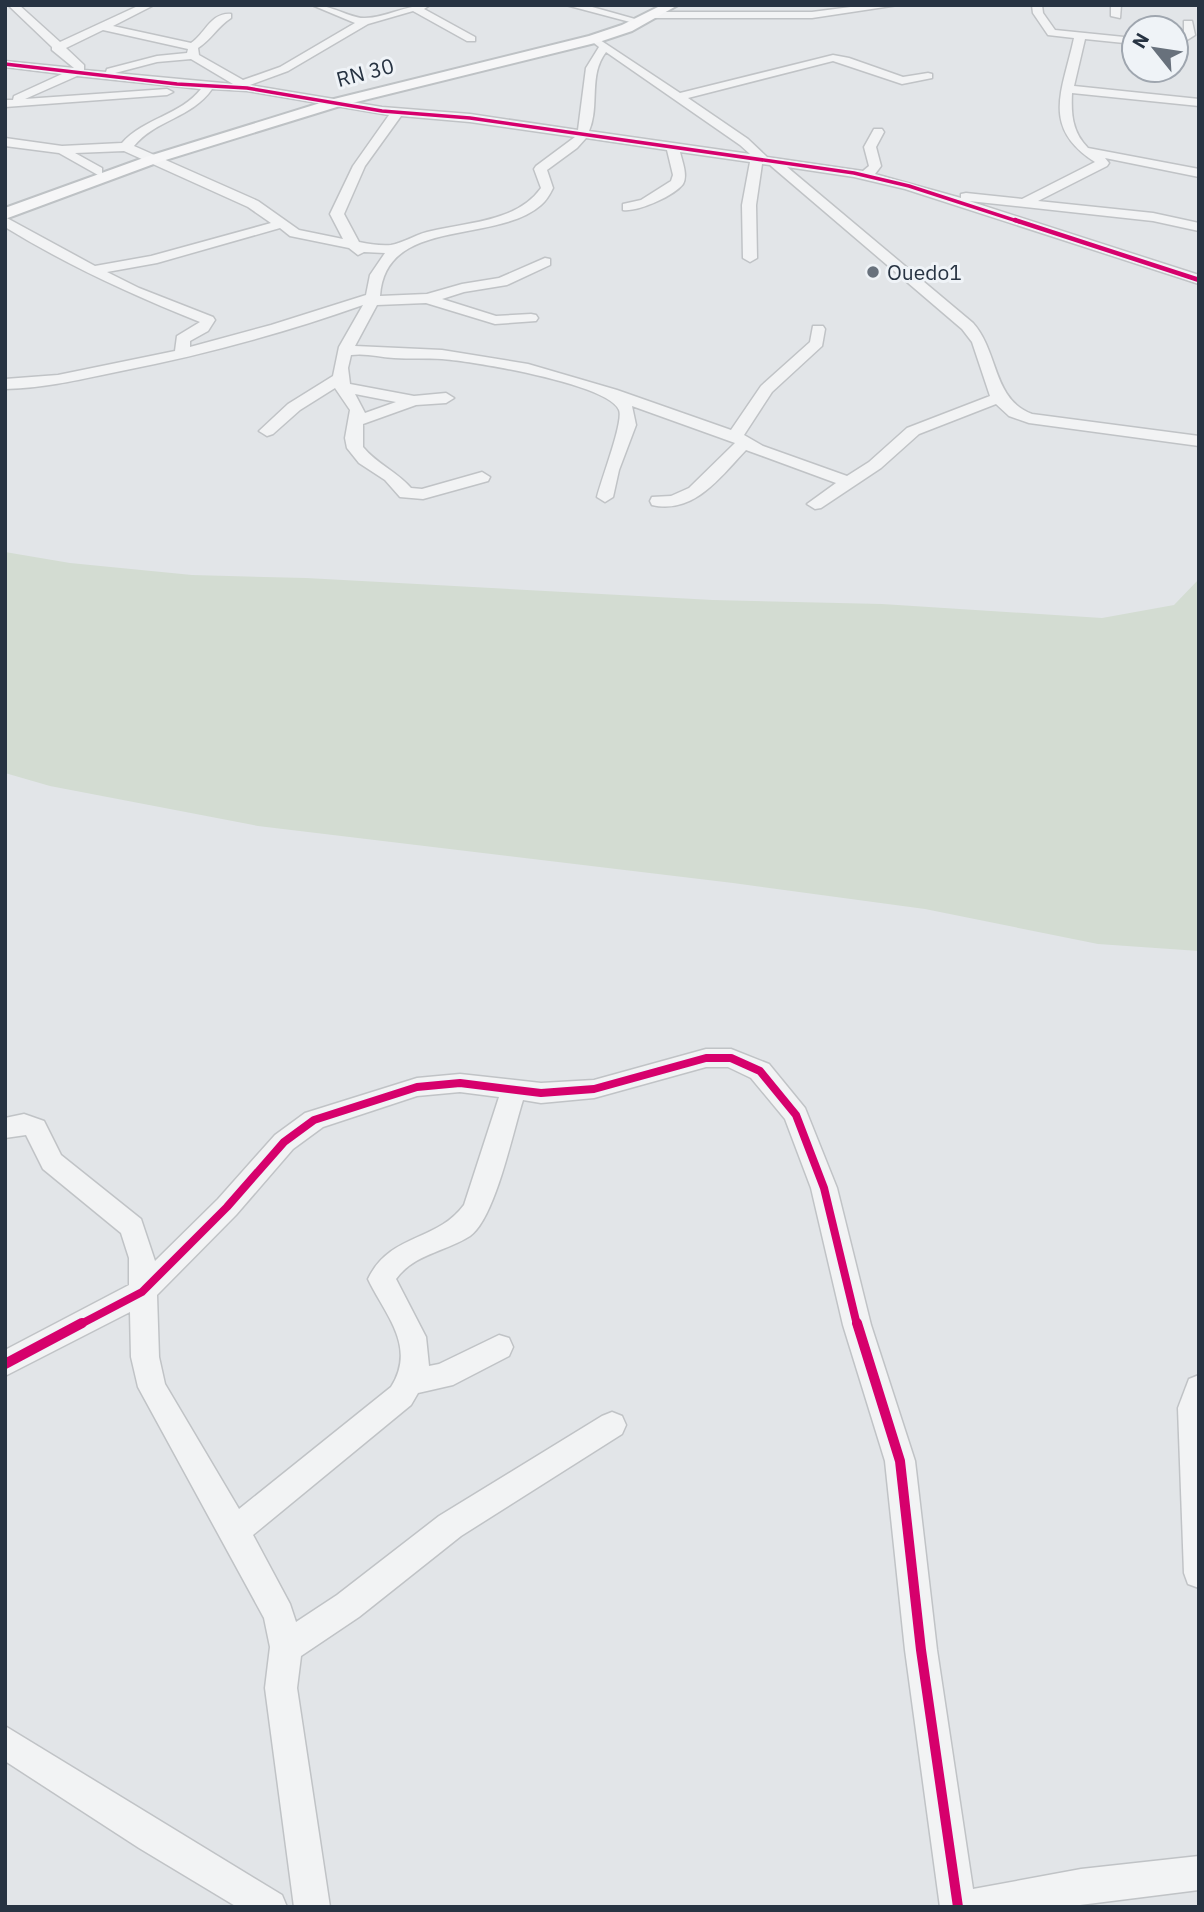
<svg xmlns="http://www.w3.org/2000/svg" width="1204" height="1912" viewBox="0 0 1204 1912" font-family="'IBM Plex Sans',sans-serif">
  <rect width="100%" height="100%" fill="#e2e5e8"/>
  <!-- green -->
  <path fill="#d3dcd2" d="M5 552 70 563 192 575 306 578 713 600 882 604 1102 618 1174 605 1199 579V951L1098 944 925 909 733 883 258 826 50 786 5 773Z"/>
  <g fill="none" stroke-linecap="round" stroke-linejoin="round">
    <defs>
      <g id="minor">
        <path d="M8 5H19L60 42 140 5H154L113 26 191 43C205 34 211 12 231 14V18C217 27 212 39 198 48L199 55 243 80 280 67 355 23 312 5C333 5 351 19 365 18 385 18 405 5 430 5L424 9 475 37V41H467L413 11 368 24 288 71 250 85 382 107 470 114 578 130 586 68 599 47 589 39 594 36 680 93 833 55 849 58 903 77 928 73 932 74V78L902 84 833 61 688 98 748 139 767 157 863 171 869 166 864 147 874 129H882L884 132 876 147 881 166 875 174 961 198V194L966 193 1022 199 1095 162C1040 127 1063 90 1074 38L1048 35 1033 13 1032 5H1042L1043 13 1055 30 1134 38V44L1085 39 1074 86 1199 99V106L1072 93C1071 114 1072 132 1088 148L1199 169V177L1105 158 1109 163 1107 166 1038 201 1153 213 1199 223V231L1153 221 969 201 1199 275V284L905 189 854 177 787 167 973 323C999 352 992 399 1032 414L1199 436V446L1029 423 1009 416 996 404 919 434 881 468 821 508 815 509 807 504 836 483 746 450C721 476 694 515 652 505L650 501 652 497 671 496 689 488 735 443 632 406 636 425 619 470 613 497 605 502 597 497C601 480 624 421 619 410 609 384 472 361 442 359 426 358 410 359 394 358 379 357 366 353 351 355L348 368 350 384 414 396 446 393 454 398 446 403 416 405 363 424V447C377 464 396 471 411 488L422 489 482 472 490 477 488 481 423 499 400 497 385 480 359 463 347 448 345 438 350 410 335 388 300 410 273 434 267 436 259 431 288 404 333 376 339 347 363 305C284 333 203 355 121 371 83 379 45 388 5 389V379L58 375 175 351 177 336 200 322C132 295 67 265 5 227V217L95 266 151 256 271 223 248 207 124 151 75 153 102 168V174L98 175 59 153 5 146V138L62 146 122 143C144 118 181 115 201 89L77 76 25 99 167 89 173 92 167 95 5 107V100H13L14 96 62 74 5 67V61L74 68 52 50V47ZM103 30 188 49 187 53 157 56 107 69 106 72 84 70V65L66 48ZM606 52 740 145 750 154 589 131C600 106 588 75 606 52ZM191 59 233 84 115 73 157 62ZM212 89 247 91 389 115 353 166 330 214 343 239 299 230 258 201 134 146C155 120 192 118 212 89ZM401 116 470 122 575 137 536 166 534 169 541 188C516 223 465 222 427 232 415 235 403 243 391 245 381 246 369 244 359 242L344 214 365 166ZM586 138 667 150 673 175 671 181 641 200 623 204V210C638 212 674 196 683 184 688 175 682 161 680 152L750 162 742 205 743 258 750 262 757 258 756 205 762 164 770 165 962 329 972 342 990 396 907 428 869 462 847 476 763 446 744 435 772 392 822 346 825 329 823 326H813L810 342 761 386 731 430 617 390 528 364 442 350 355 346 377 305 426 303 495 324 536 321 538 318 536 315 531 314 496 316 442 299 464 292 507 285 550 265V259L545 258 499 278 462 284 427 294 380 296C385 216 495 245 541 205 546 201 550 194 553 188L547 170 577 148ZM280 228 290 236 349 248 358 255 364 252 385 253 370 275 366 295 271 325 190 347V341L208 331 215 320 213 317 139 288 107 272 157 263ZM355 394 396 402 365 413Z"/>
        <path d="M566 5H585L635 19 630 22Z"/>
        <path d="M866 5H898L812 18H655L650 15 655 12H812Z"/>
        <path d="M1111 5H1121L1120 18 1111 16Z"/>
        <path d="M1184 21H1192L1195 35 1176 47V39L1184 34Z"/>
        <path d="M706 1049H731L769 1064 805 1108 837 1188 871 1325 915 1461 937 1650 973 1889 1081 1869 1199 1856V1890L1064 1907H940L905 1650 885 1461 843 1325 811 1188 785 1119 751 1078 728 1067H706L594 1098 541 1103 523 1100C513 1131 495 1219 470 1236 445 1252 414 1254 396 1279L426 1337 429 1366 439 1364 499 1335 509 1338 513 1347 509 1356 453 1385 418 1393 411 1405 253 1535 290 1604 296 1622 337 1595 439 1516 602 1416 612 1412 622 1416 626 1425 622 1434 461 1536 359 1617 301 1656 297 1688 330 1907H294L265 1688 270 1647 264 1618 138 1387 131 1357 130 1312 5 1376V1350L129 1285V1258L121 1233 43 1169 26 1135 5 1138V1118L24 1114 44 1121 61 1155 141 1219 155 1261 218 1199 275 1135 305 1113 417 1078 460 1074 541 1083 594 1080ZM460 1092 499 1097 464 1205C437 1242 390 1233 368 1279 385 1315 417 1346 391 1387L239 1509 165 1384 159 1357 157 1295 236 1215 293 1149 323 1127 417 1096Z"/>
        <path d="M1199 1375V1588L1188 1584 1184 1573 1178 1408 1189 1379Z"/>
        <path d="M5 1726 282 1895 287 1907H237L139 1848 5 1761Z"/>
      </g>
      <path id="major" d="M662 5H678L632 31 599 42 340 106 159 162 5 219V208L149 156 330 100 589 36 622 25Z"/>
    </defs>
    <!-- minor casing -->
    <use href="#minor" stroke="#c0c3c6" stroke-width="3"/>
    <!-- major casing -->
    <use href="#major" stroke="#bec2c5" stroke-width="4"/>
    <!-- minor -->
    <use href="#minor" fill="#f2f3f4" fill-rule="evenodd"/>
    <!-- major -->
    <use href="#major" fill="#f6f6f7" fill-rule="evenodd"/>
    <defs>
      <path id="cycleway-far3" d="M5 64 177 84 247 88 382 111 470 118 854 173 909 186 1020 222"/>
      <path id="cycleway-far2" d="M1015 220 1199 280"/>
      <path id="cycleway-far1" d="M79 1325 142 1292 227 1207 284 1142 314 1120 417 1087 460 1083 541 1093 594 1089 706 1058H731L760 1071 796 1115 824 1188 857 1325"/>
      <g id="cycleway">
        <path d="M857 1323 900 1461 921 1650 958 1907"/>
        <path d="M5 1364 82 1323"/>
      </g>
    </defs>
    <!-- cycleway-far3 casing -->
    <use href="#cycleway-far3" stroke="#eff3f7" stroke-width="6"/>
    <!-- cycleway-far2 casing -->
    <use href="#cycleway-far2" stroke="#eff3f7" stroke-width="7"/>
    <!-- cycleway-far1 casing -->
    <use href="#cycleway-far1" stroke="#eff3f7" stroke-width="12"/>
    <!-- cycleway casing -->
    <use href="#cycleway" stroke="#eff3f7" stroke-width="14"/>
    <!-- cycleway-far3 -->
    <use href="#cycleway-far3" stroke="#d6006c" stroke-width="3.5"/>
    <!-- cycleway-far2 -->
    <use href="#cycleway-far2" stroke="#d6006c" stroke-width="4.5"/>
    <!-- cycleway-far1 -->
    <use href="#cycleway-far1" stroke="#d6006c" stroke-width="8"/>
    <!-- cycleway -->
    <use href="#cycleway" stroke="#d6006c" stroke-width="10"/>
  </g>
  <!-- markers -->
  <circle fill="#68717c" stroke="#eff3f7" stroke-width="2.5" cx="873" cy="272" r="7"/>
  <g text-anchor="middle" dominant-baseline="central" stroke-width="6" stroke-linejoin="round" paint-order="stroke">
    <!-- far-street labels -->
    <g font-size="21" fill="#273342" stroke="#eff3f7">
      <text transform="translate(365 72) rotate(-15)">RN 30</text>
    </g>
    <!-- far-poi labels -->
    <g font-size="21" fill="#273342" stroke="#eff3f7" text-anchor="start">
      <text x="887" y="272">Ouedo1</text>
    </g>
  </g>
  <!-- border -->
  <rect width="1204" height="1912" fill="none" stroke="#273342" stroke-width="14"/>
  <!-- north arrow -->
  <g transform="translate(1155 49) rotate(300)"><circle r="33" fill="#eff3f7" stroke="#9fa6af" stroke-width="2"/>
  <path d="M0-5L12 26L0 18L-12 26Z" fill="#68717c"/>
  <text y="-10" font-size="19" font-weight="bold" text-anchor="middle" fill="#273342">N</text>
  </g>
</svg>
